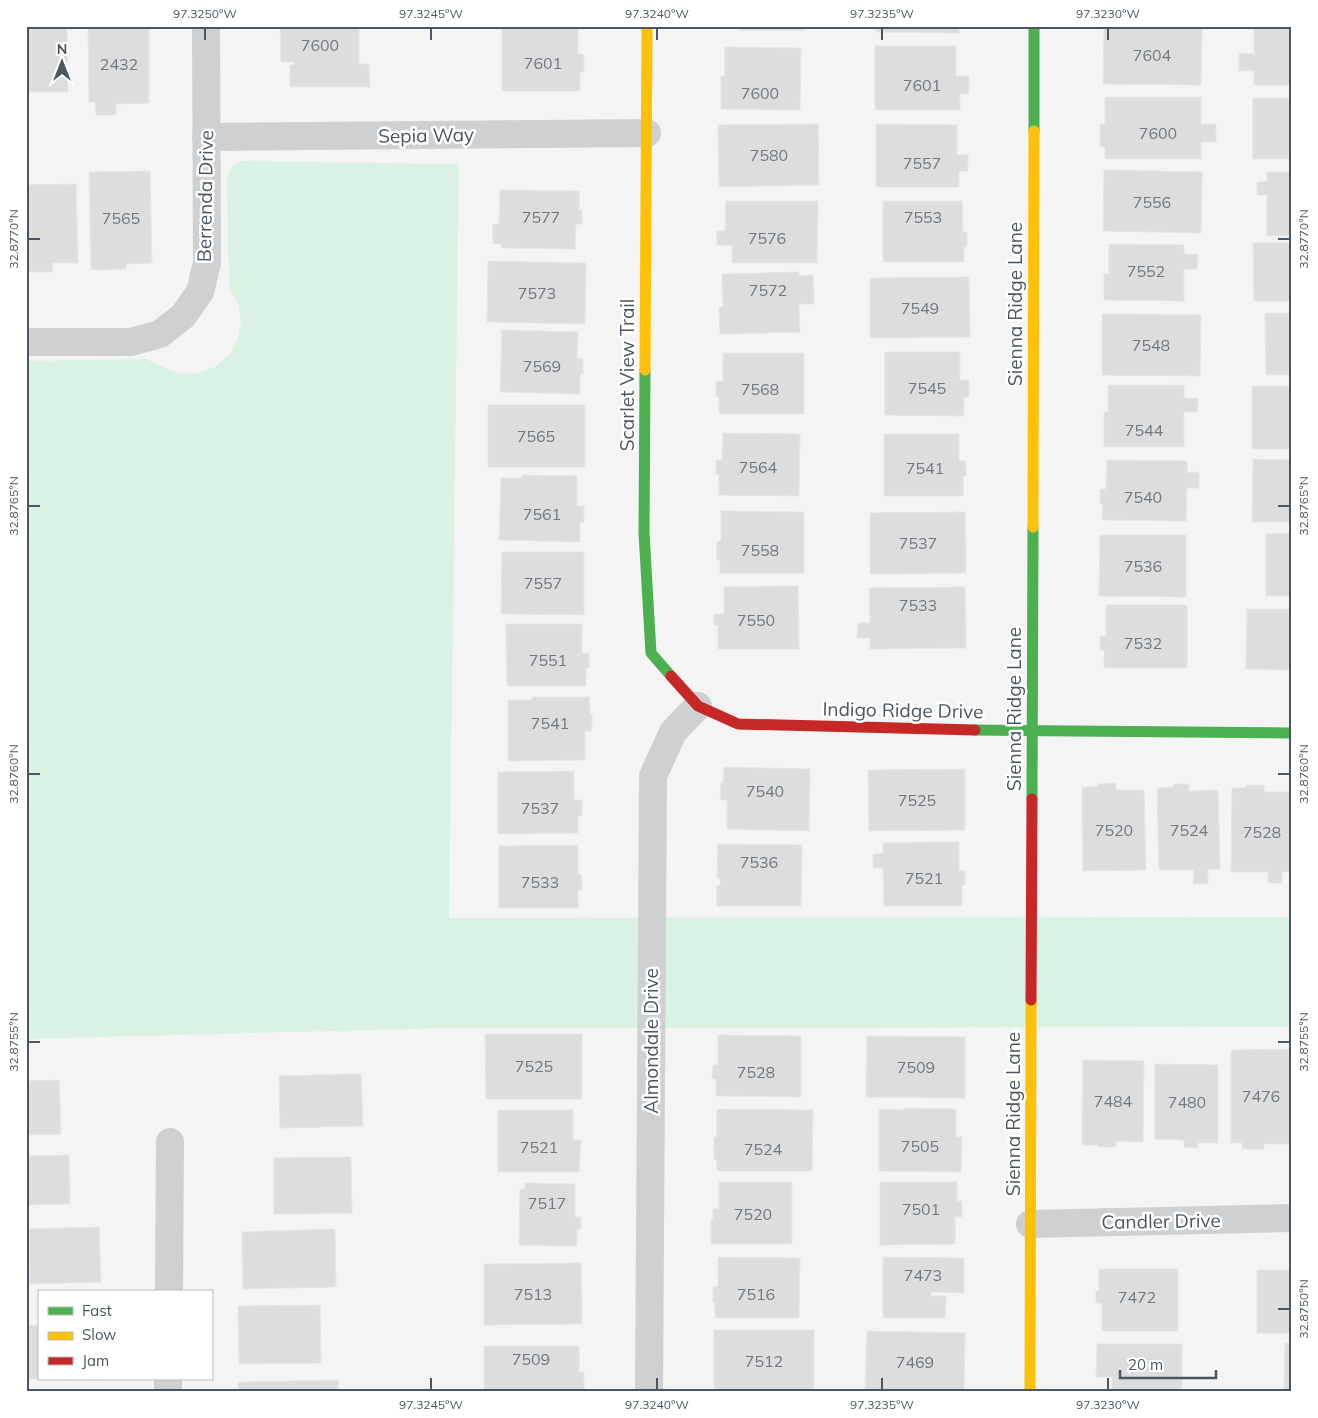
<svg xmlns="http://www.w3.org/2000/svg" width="1318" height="1418" viewBox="0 0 1318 1418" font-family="Mulish,sans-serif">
  <rect width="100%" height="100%" fill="#f4f4f4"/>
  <!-- green -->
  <path fill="#d9f2e3" d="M241 161 459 164 449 918 1292 917V1027L450 1028 26 1039V361L146 359 179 374 198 373 215 367 229 355 238 339 241 321 238 303 229 288 227 178 232 166Z"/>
  <!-- building -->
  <g fill="#ddddde" stroke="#e5e6e7">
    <path d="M26 26H67L68 92H26Z"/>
    <path d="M88 26H149V103L116 104V115H96L95 102H89Z"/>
    <path d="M502 26H578V54H584V72H580V91H502Z"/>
    <rect x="739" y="26" width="66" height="4"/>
    <path d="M876 26H959V33L876 32Z"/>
    <path d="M1104 26H1202L1201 85 1103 84Z"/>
    <path d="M1254 26H1292V85H1254V71H1239V53L1254 54Z"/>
    <path d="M280 27H359V64H369L370 87H290V65H294V62H281Z"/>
    <path d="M875 46H956V76H969V94H960V110H875Z"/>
    <path d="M725 47 801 48 800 110 721 109V76H725Z"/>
    <path d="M1105 97H1201V124H1216V142H1201V159H1105V147H1100V124H1105Z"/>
    <rect x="1253" y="98" width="39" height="61"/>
    <path d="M818 124 819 185 719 187 718 125Z"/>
    <path d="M876 124 957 125V155H968V171H959V187H876Z"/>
    <path d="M1104 170 1202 172 1201 233 1103 231Z"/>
    <path d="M150 171 152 263 126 264V269L91 270 89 172Z"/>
    <path d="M1267 172H1292V235L1267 236V195H1257V182H1267Z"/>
    <path d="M76 184 78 263H52L53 272H26V185Z"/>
    <path d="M500 190 579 191V210H582V224H576L575 249 501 248V244H493V224H499Z"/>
    <path d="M726 201H818L817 263H732V245H717V231H725Z"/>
    <path d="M883 201H962L963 232H967V247H964V262H883Z"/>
    <path d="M1253 243H1292V301H1254Z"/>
    <path d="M1109 244 1184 245V254H1198L1197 269H1184V301L1104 300V273L1109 274Z"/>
    <path d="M488 261 586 263 585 324 487 322Z"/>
    <path d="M799 272V276L813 275 814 304H799L800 332 720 334 719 307H723L722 274Z"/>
    <path d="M969 277 970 337 870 338V278Z"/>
    <path d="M1265 313H1292V375H1266Z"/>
    <path d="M1102 314 1201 315 1200 376 1102 375Z"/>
    <path d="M502 330 578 332 577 359H583V374H580V394L500 392Z"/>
    <path d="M885 352H960V380H969V397H964V416L885 415Z"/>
    <path d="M723 353H804V414H719V397H716V381H723Z"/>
    <path d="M1108 385H1184V398H1198L1197 412H1184V447H1104V412H1108Z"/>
    <rect x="1252" y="386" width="40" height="63"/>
    <rect x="488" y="405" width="97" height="62"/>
    <path d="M723 433 800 434 799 496 719 495V474H716V460H722Z"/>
    <path d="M884 434H959V461H966V476H963V496H884Z"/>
    <path d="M1253 459 1292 460V522H1252Z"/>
    <path d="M1107 460 1187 461V473L1199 472V488H1187L1186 521 1102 520 1103 504H1100V489H1106Z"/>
    <path d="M522 475 577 476V506H584V523L580 522V542L499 540 501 478H522Z"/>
    <path d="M721 511 804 512V573H720V560H717V541H721Z"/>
    <path d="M965 512 966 573 870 574V513Z"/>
    <path d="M1292 533V596H1266V534Z"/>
    <path d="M1100 535H1186V597L1099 596Z"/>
    <path d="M502 552H584V615L501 614Z"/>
    <path d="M798 586 799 649H718V625H714V614H724V587Z"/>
    <path d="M965 587 966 648 870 649V638H857L858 623H870L869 588Z"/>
    <path d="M1106 605H1187V668H1104V650H1100V636H1106Z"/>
    <path d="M1247 609H1292V670L1246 669Z"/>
    <path d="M506 624H582V653H589V668H586V686H507Z"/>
    <path d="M532 697H589L590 715H592V731H585V760L508 761V700H532Z"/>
    <path d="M724 767 810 769 809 831 727 829V800H720L721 783H723Z"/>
    <path d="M965 769V830L869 831 868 770Z"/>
    <path d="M574 771V800H582V816H578V833L498 834V772Z"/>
    <path d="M1116 783V790H1144L1146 870 1083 871 1082 787H1098V784Z"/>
    <path d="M1173 784H1189V791L1218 790 1220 869H1208V884H1193L1194 870H1159L1157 788 1174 787Z"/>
    <path d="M1246 785H1264V792H1292V872H1282V883H1268V872H1231L1232 788H1246Z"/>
    <path d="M959 842V871H965V885H962V906H884L883 868H873V854H883V843Z"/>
    <path d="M718 844 802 845 801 906H717V886H720V878H717Z"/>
    <path d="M578 845V874H581L582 890H578V908H499V846Z"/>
    <path d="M485 1034H582V1099H486Z"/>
    <path d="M718 1035 801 1036V1097L716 1096V1079H712L713 1065H718Z"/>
    <path d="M867 1036 965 1037V1098L866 1097Z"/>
    <path d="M1292 1049V1144H1264V1149H1242V1143H1231V1050Z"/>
    <path d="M1083 1060 1144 1061 1143 1142 1116 1141V1147H1098V1145H1082Z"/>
    <path d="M1155 1064 1218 1065V1143H1198V1148L1184 1147V1140L1155 1139Z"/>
    <path d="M361 1074 363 1126 280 1128 279 1076Z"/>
    <path d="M59 1080 61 1134 26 1135V1081Z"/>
    <path d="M904 1108 956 1109V1137H962L961 1172 879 1171V1109L904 1110Z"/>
    <path d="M717 1109 813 1110 812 1171H717V1160H714V1137H717Z"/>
    <path d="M498 1110H573V1140H581L579 1172H498Z"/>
    <path d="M69 1155 70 1204 26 1205V1156Z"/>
    <path d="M351 1157 352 1213 274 1214V1158Z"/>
    <path d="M719 1182H792V1244H711V1219H713V1209H719Z"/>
    <path d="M880 1182H957V1201H962V1217H955V1244L880 1245Z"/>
    <path d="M525 1183 575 1184V1217H581V1229H577V1246L519 1245 520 1189H525Z"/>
    <path d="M99 1227 101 1282 30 1284 29 1229Z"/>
    <path d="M335 1229 336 1287 243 1289 242 1232Z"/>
    <path d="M718 1257 800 1258 799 1318H715V1302H713V1287H718Z"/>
    <path d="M883 1257 964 1258V1293L931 1292V1296H946L945 1318H883Z"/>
    <path d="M581 1263 582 1324 484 1325V1264Z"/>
    <path d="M1099 1269H1178V1331H1102V1303H1096V1291H1099Z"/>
    <rect x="1257" y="1270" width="35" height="63"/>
    <path d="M320 1305 321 1363 239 1364 238 1306Z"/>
    <path d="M26 1325H39V1379H102V1380L26 1379Z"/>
    <rect x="714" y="1330" width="100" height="62"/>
    <path d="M867 1331 965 1333 964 1392H865Z"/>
    <path d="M1285 1343H1292V1392H1284Z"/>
    <path d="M1097 1344H1182V1392H1112V1377H1096Z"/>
    <path d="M484 1346H579V1372H584V1392H484Z"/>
    <path d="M338 1380V1392H239L238 1382Z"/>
  </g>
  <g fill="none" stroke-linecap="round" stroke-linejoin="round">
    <!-- street -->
    <g stroke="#ced0d2" stroke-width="28">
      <path d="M206 137 647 133"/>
      <path d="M26 342H131L160 334 183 316 200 292 207 263 206 26"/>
      <path d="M1030 1224 1292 1218"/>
      <path d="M169 1292 170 1142"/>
      <path d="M168 1392V1379"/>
      <path d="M649 1392 653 776 673 732 698 706"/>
    </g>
    <!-- fast -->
    <g stroke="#4caf50" stroke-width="11">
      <path d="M1034 131V26"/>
      <path d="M645 370 644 533 651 653 671 676"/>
      <path d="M975 730 1292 733"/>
      <path d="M1032 799 1033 527"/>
    </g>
    <!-- slow -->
    <g stroke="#ffc107" stroke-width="11">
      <path d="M645 370 647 26"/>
      <path d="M1033 527 1034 131"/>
      <path d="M1030 1392 1031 1000"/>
    </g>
    <!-- jam -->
    <g stroke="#c62828" stroke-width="11">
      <path d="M671 676 698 706 738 724 975 730"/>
      <path d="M1031 1000 1032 799"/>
    </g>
  </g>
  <!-- ticks -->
  <path fill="none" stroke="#4a5661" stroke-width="2" d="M205 28V40M431 28V40M657 28V40M882 28V40M1108 28V40M28 239H40M1278 239H1290M28 506H40M1278 506H1290M28 774H40M1278 774H1290M28 1042H40M1278 1042H1290M1278 1309H1290M431 1378V1390M657 1378V1390M882 1378V1390M1108 1378V1390"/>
  <g text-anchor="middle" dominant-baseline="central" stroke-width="5" stroke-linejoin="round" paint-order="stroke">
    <!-- number labels -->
    <g font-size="16" fill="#707881">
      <text x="320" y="45">7600</text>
      <text x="1152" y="55">7604</text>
      <text x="543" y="63">7601</text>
      <text x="119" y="64">2432</text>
      <text x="922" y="85">7601</text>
      <text x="760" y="93">7600</text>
      <text x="1158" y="133">7600</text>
      <text x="769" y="155">7580</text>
      <text x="922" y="163">7557</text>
      <text x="1152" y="202">7556</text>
      <text x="541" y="217">7577</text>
      <text x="923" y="217">7553</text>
      <text x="121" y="218">7565</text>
      <text x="767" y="238">7576</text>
      <text x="1146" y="271">7552</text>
      <text x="768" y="290">7572</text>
      <text x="537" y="293">7573</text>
      <text x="920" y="308">7549</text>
      <text x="1151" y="345">7548</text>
      <text x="542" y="366">7569</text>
      <text x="927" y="388">7545</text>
      <text x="760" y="389">7568</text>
      <text x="1144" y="430">7544</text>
      <text x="536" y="436">7565</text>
      <text x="758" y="467">7564</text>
      <text x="925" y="468">7541</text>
      <text x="1143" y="497">7540</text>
      <text x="542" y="514">7561</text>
      <text x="918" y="543">7537</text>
      <text x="760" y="550">7558</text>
      <text x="1143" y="566">7536</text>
      <text x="543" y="583">7557</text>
      <text x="918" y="605">7533</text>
      <text x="756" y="620">7550</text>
      <text x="1143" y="643">7532</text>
      <text x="548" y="660">7551</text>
      <text x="550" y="723">7541</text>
      <text x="765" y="791">7540</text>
      <text x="917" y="800">7525</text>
      <text x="540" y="808">7537</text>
      <text x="1114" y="830">7520</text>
      <text x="1189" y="830">7524</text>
      <text x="1262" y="832">7528</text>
      <text x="759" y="862">7536</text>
      <text x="924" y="878">7521</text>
      <text x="540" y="882">7533</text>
      <text x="534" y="1066">7525</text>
      <text x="916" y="1067">7509</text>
      <text x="756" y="1072">7528</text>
      <text x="1261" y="1096">7476</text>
      <text x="1113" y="1101">7484</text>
      <text x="1187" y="1102">7480</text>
      <text x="920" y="1146">7505</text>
      <text x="539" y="1147">7521</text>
      <text x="763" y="1149">7524</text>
      <text x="547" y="1203">7517</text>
      <text x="921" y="1209">7501</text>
      <text x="753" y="1214">7520</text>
      <text x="923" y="1275">7473</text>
      <text x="533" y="1294">7513</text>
      <text x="756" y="1294">7516</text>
      <text x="1137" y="1297">7472</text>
      <text x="531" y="1359">7509</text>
      <text x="764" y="1361">7512</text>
      <text x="915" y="1362">7469</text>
    </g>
    <!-- street labels -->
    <g font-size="19" fill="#4a5661" stroke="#fff">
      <text transform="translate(426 135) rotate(-1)">Sepia Way</text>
      <text transform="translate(205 196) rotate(-89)">Berrenda Drive</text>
      <text transform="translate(1015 304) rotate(-90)">Sienna Ridge Lane</text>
      <text transform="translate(627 375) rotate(-90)">Scarlet View Trail</text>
      <text transform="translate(1014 709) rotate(-90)">Sienna Ridge Lane</text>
      <text transform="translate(903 710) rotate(1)">Indigo Ridge Drive</text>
      <text transform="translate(651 1041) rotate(-90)">Almondale Drive</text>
      <text transform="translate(1013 1114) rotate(-90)">Sienna Ridge Lane</text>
      <text transform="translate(1161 1221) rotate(-1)">Candler Drive</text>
    </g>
  </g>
  <!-- border -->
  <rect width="1318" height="1418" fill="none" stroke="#ffffff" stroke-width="55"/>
  <!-- legend -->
  <rect x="38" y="1290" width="175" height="90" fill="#ffffff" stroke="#b7bbc0"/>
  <rect x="48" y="1307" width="25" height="8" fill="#4caf50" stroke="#b7bbc0"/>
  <text x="82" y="1316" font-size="15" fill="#4a5661">Fast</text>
  <rect x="48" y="1332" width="25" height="8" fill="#ffc107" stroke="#b7bbc0"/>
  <text x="82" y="1340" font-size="15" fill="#4a5661">Slow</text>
  <rect x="48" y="1357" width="25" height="8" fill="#c62828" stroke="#b7bbc0"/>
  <text x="82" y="1366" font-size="15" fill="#4a5661">Jam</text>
  <!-- north arrow -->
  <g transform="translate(62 62)" stroke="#ffffff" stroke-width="4" paint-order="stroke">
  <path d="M0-4L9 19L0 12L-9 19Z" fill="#4a5661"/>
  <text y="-8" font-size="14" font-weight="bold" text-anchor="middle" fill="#4a5661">N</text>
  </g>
  <!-- scale -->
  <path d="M1120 1370v8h96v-8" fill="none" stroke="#4a5661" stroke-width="2.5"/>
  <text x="1128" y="1370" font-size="15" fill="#4a5661" stroke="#ffffff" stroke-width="4" paint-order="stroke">20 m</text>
  <rect x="28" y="28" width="1262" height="1362" fill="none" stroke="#4a5661" stroke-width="2"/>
  <g font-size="12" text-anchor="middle" fill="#4a5661">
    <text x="205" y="18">97.3250°W</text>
    <text x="431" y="18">97.3245°W</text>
    <text x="657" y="18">97.3240°W</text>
    <text x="882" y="18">97.3235°W</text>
    <text x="1108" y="18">97.3230°W</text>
    <text transform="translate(14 239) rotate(-90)" y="4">32.8770°N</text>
    <text transform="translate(1304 239) rotate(-90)" y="4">32.8770°N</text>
    <text transform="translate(14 506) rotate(-90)" y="4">32.8765°N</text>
    <text transform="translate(1304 506) rotate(-90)" y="4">32.8765°N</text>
    <text transform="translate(14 774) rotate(-90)" y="4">32.8760°N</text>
    <text transform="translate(1304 774) rotate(-90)" y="4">32.8760°N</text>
    <text transform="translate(14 1042) rotate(-90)" y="4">32.8755°N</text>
    <text transform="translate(1304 1042) rotate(-90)" y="4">32.8755°N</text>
    <text transform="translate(1304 1309) rotate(-90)" y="4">32.8750°N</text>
    <text x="431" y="1409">97.3245°W</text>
    <text x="657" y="1409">97.3240°W</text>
    <text x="882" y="1409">97.3235°W</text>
    <text x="1108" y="1409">97.3230°W</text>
  </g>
</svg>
